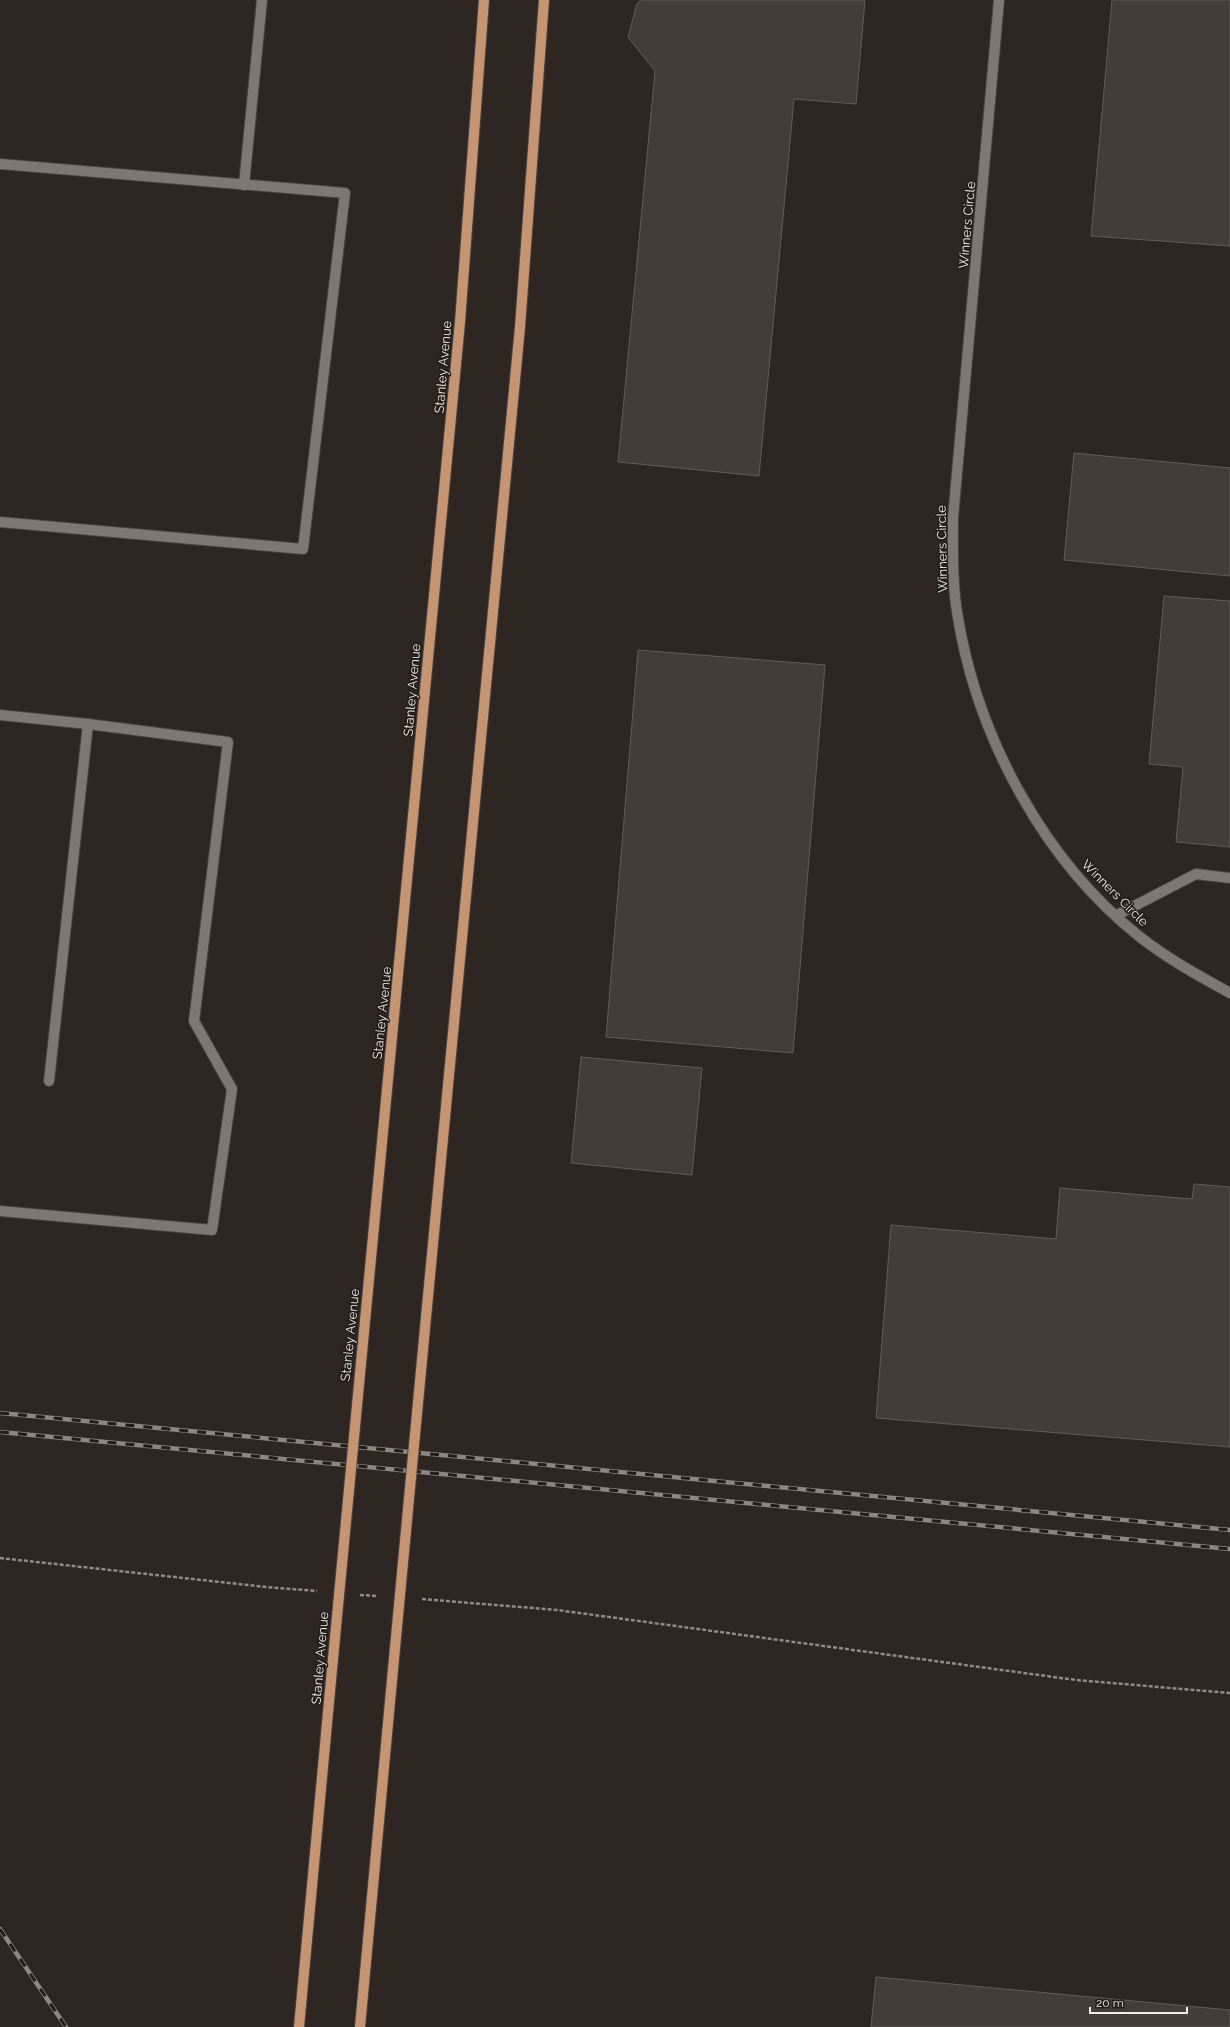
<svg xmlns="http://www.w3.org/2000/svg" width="1230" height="2027" viewBox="0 0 1230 2027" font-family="Raleway,sans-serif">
  <rect width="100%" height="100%" fill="#2d2622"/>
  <!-- building -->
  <g fill="#433c38" stroke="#635b56">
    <path d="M641 0H865L856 104 794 99 759 476 618 462 655 71 628 37 637 4Z"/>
    <path d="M1112 0H1230V246L1091 236Z"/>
    <path d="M1074 453 1230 468V576L1064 560Z"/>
    <path d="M1164 596 1230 601V847L1176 842 1183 767 1149 764Z"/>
    <path d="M638 650 825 665 793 1053 606 1037Z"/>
    <path d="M581 1057 702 1068 692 1175 571 1163Z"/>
    <path d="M1194 1184 1230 1187V1447L876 1418 891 1225 1056 1239 1060 1188 1192 1199Z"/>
    <path d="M876 1977 1230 2010V2027H871Z"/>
  </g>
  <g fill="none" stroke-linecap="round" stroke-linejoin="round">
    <defs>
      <g id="service">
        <path d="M0 164 345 193 303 549 0 522"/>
        <path d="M244 185 262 0"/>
        <path d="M0 715 88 724 49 1081"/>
        <path d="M1117 915 1196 874 1230 878"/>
        <path d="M0 1211 212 1230 232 1089 194 1021 228 742 88 724"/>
      </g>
      <path id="minor" d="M999 0 953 518C953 551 952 585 958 618 978 738 1044 861 1140 937 1168 959 1199 976 1230 993"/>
      <g id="primary">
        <path d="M365 1321 460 322 484 0"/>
        <path d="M425 1328 520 327 544 0"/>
        <path d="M299 2027 331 1680"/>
        <path d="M360 2027 392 1680"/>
      </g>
    </defs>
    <!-- service casing -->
    <use href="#service" stroke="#4a4441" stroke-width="12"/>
    <!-- minor casing -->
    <use href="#minor" stroke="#4a4441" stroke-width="12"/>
    <!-- primary casing -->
    <use href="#primary" stroke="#4a4441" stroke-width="12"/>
    <!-- path -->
    <g stroke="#908b87" stroke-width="2.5" stroke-dasharray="4 2" stroke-linecap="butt">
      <path d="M0 1558 266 1587 317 1591"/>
      <path d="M360 1595 377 1596"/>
      <path d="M422 1599 557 1610 1076 1680 1230 1693"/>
    </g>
    <!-- service -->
    <use href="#service" stroke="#7f7772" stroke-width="10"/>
    <!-- minor -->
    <use href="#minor" stroke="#7f7772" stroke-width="10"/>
    <!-- primary -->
    <use href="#primary" stroke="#c59473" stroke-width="10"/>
    <defs>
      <g id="rail">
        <path d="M0 1413 1230 1530"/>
        <path d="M0 1432 1230 1549"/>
        <path d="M0 1929 66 2027"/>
      </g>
    </defs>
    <!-- rail casing -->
    <use href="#rail" stroke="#8c8783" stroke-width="4.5"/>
    <!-- rail -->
    <use href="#rail" stroke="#231d19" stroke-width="3" stroke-dasharray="9" stroke-linecap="butt"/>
    <defs>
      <g id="primary-bridge">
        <path d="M331 1680 365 1321"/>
        <path d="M392 1680 425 1328"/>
      </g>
    </defs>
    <!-- primary-bridge casing -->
    <use href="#primary-bridge" stroke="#4a4441" stroke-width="12" stroke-linecap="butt"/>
    <!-- primary-bridge -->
    <use href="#primary-bridge" stroke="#c59473" stroke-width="10"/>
  </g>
  <g text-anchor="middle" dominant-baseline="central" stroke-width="3" stroke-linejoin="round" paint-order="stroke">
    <!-- street labels -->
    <g font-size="13" fill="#f0ece9" stroke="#231d19">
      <text transform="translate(967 225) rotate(-85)">Winners Circle</text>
      <text transform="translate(443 367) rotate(-85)">Stanley Avenue</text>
      <text transform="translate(942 549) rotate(-91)">Winners Circle</text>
      <text transform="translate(412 690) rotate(-85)">Stanley Avenue</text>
      <text transform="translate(1115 893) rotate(45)">Winners Circle</text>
      <text transform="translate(382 1013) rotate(-84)">Stanley Avenue</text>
      <text transform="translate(350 1335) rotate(-84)">Stanley Avenue</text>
      <text transform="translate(320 1658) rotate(-85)">Stanley Avenue</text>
    </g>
  </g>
  <!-- scale -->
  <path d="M1090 2007v6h97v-6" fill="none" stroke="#f0ece9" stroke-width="2"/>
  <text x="1096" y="2007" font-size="12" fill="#f0ece9" stroke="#231d19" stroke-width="3" paint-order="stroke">20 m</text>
</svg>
